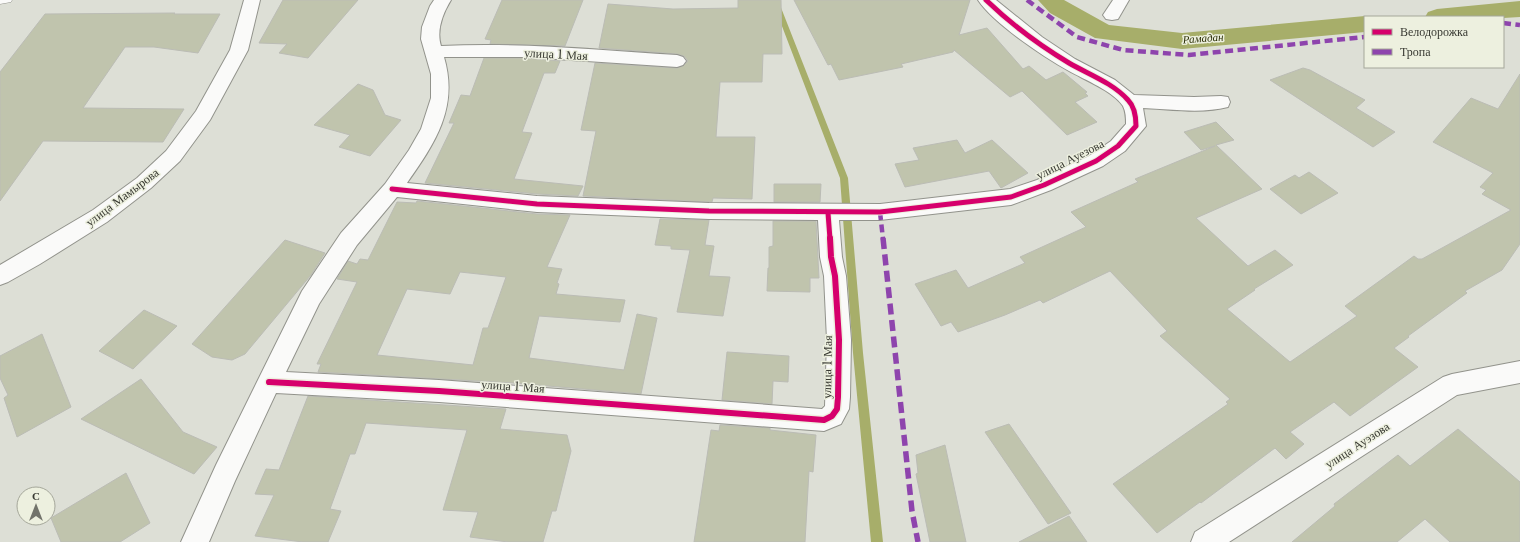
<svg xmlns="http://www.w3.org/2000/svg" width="1520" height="542" viewBox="0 0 1520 542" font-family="'Libre Baskerville',serif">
  <rect width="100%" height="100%" fill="#dddfd6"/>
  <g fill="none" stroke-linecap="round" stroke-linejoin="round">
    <!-- stream -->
    <path fill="#a7ae6a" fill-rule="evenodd" d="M772 0H778L848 178 863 353 883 542H871L853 353 840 178Z"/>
    <!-- canal -->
    <g fill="#a7ae6a" fill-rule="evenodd">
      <path d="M1038 0H1064L1109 25 1182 33 1365 16 1368 17H1365V32L1182 49 1095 38 1050 13Z"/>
      <path d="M1520 1V17L1503 18 1425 17 1428 12 1437 9Z"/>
    </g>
  </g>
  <!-- building -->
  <g fill="#c0c4ad" stroke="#bbbcb5" fill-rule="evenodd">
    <path d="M283 0H358L308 58 279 53 287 44 259 43Z"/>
    <path d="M502 0H583L565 46 490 44 491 40 485 39Z"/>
    <path d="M738 0H781L782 54H763L762 82H720L716 137H755L752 199 713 198 712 202H709L583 196 596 131 581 130 595 63 677 68 683 66 688 61 684 56 677 54 599 48 608 4 673 9 738 8Z"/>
    <path d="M794 0H970L959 35 987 28 1023 69 1029 66 1046 80 1063 72 1087 92 1085 93 1088 96 1075 102 1097 122 1067 135 1022 91 1010 97 954 50 953 52 901 64 903 67 839 80 831 64 828 65Z"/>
    <path d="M175 13 174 14H220L198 53 154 47H125L83 108 184 109 163 142 43 141 0 201V72L45 14Z"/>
    <path d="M484 58H526L560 61 555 73H544L522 132 532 133 514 179 583 186 578 196 537 194 425 183 454 123H449L461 95 470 96Z"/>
    <path d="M1303 68 1310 70 1365 100 1356 108 1395 132 1373 147 1270 80Z"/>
    <path d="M1520 74V244L1502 270 1465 291 1467 293 1408 336 1409 337 1394 348 1418 367 1350 416 1334 402 1290 432 1304 444 1286 459 1275 448 1201 503 1200 502 1157 533 1113 484 1228 404 1226 402 1230 399 1160 336 1167 331 1110 271 1043 303 1040 300 1005 315 958 332 951 322 941 326 915 284 956 270 968 288 1025 263 1020 257 1086 227 1071 212 1138 182 1135 179 1215 146 1201 150 1184 132 1216 122 1234 140 1216 145 1262 189 1196 218 1248 266 1275 250 1293 265 1254 289 1255 290 1227 309 1290 362 1357 316 1345 306 1414 256 1418 259H1422L1511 210 1482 194 1486 190 1480 187 1493 173 1433 142 1471 98 1498 109Z"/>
    <path d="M358 84 373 90 385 115 401 120 370 156 339 147 350 135 314 125Z"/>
    <path d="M957 140 965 153 992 140 1028 173 1001 188 989 171 905 187 895 164 919 160 913 148Z"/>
    <path d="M1309 172 1338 193 1301 214 1270 189 1295 175 1299 178Z"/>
    <path d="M774 184H821L820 202H774Z"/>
    <path d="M417 201 537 214 570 215 547 267 562 269 557 283 559 284 556 294 625 300 620 322 539 316 529 358 624 370 637 314 657 318 641 394 513 383 318 372 321 364H317L357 282 337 279 348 261 357 264 360 259 368 260 397 202 416 203ZM460 272 506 277 488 328H483L473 365 377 355 407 289 450 294Z"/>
    <path d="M660 219 709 220 705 245 714 246 709 276 730 277 723 316 677 312 690 250 671 249V246L655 245Z"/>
    <path d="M773 221H816L819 278H810V292L767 291 768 268H769V247L773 246Z"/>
    <path d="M285 240 325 253 311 275 245 354 232 360 212 357 192 344Z"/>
    <path d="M144 310 177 326 133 369 99 351Z"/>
    <path d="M42 334 71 407 17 437 4 398 8 395 0 378V356Z"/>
    <path d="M727 352 789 356 788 382 773 381 772 404 722 400Z"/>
    <path d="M141 379 183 432 217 447 194 474 81 419Z"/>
    <path d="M308 396 506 409 500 429 567 435 571 451 556 511H552L543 542H508L470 537 478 512 443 510 467 430 366 423 355 454H350L330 509 341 511 328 542H303L255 536 274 495 255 494 266 469 279 470Z"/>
    <path d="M1009 424 1071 513 1048 524 985 432Z"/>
    <path d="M720 425 770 428V430L816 435 813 472 809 471 805 542H694L711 430 719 431Z"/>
    <path d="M1458 429 1520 482V542H1450L1425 519 1397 542H1292L1335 506 1334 504 1398 455 1410 466Z"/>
    <path d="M945 445 966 542H930L916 474 918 473 916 455Z"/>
    <path d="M126 473 150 523 120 542H61L51 518Z"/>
    <path d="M1069 516 1087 542H1019Z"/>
  </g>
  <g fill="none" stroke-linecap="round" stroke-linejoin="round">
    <defs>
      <path id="service" d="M0 0H12L11 2 0 4Z"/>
      <g id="minor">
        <path d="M244 0H260L248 50 210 120 180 161 151 188 107 222 40 264 8 282 0 285V265L93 210 137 178 166 151 196 111 230 50Z"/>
        <path d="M434 0H451C443 13 436 30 441 46 520 42 598 50 677 55L683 57 686 61 683 65 677 67 526 57H444C459 108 435 143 407 183L537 196 709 203 880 204 1010 189 1037 180 1089 156 1111 141 1126 124C1126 118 1126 112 1123 106 1113 91 1085 80 1069 71 1044 57 994 24 978 0H996L1042 37 1075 59 1115 80 1134 95 1194 97 1221 96 1228 97 1230 102 1228 107C1201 114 1170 109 1143 108L1146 126 1125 151 1103 166 1051 190 1011 205 880 220H839L842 257 846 276 851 340 850 397 849 409 841 424 824 431 439 402 276 393 235 481 209 542H181L216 465 302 291 341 233 385 184 409 150 421 129 431 98V74L421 39 422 27 430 6ZM397 197 537 212 709 219 818 220 820 257 824 276 827 340 825 406 822 409 439 380 286 372 319 304 357 245Z"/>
        <path d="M1113 0H1129L1118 19 1112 20 1106 19 1103 15Z"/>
        <path d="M1520 361V383L1457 395 1229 542H1191L1195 532 1443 377 1452 374Z"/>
      </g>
    </defs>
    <!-- service casing -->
    <use href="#service" stroke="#92938c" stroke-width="1"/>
    <!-- minor casing -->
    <use href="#minor" stroke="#92938c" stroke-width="2"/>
    <!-- service -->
    <use href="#service" fill="#fafaf9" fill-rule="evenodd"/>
    <!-- minor -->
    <use href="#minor" fill="#fafaf9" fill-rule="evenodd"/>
    <!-- quiet-far1 -->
    <g stroke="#8e44ad" stroke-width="4.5" stroke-dasharray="8 4.5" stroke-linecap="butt">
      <path d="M1027 0 1077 37 1123 50 1189 55 1365 37"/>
      <path d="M1503 23 1520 25"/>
      <path d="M880 212 883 239"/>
    </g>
    <!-- quiet -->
    <path stroke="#8e44ad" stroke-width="5.5" stroke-dasharray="11 5.5" stroke-linecap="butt" d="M883 238 912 511 918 542"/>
    <defs>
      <g id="cycleway-far1">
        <path d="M392 189 537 204 709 211 880 212 1011 197 1044 185 1096 161 1118 146 1136 126C1136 117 1135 107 1128 100 1113 83 1088 74 1069 63 1039 45 1011 24 986 0"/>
        <path d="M828 213 830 239"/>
      </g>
      <path id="cycleway" d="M269 382 439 391 824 420 832 416 837 409 838 397 839 340 835 276 831 257 830 238"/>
    </defs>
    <!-- cycleway-far1 casing -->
    <use href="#cycleway-far1" stroke="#edf0df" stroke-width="7"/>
    <!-- cycleway casing -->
    <use href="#cycleway" stroke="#edf0df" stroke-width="9"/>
    <!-- cycleway-far1 -->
    <use href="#cycleway-far1" stroke="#d6006c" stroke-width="5"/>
    <!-- cycleway -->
    <use href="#cycleway" stroke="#d6006c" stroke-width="6"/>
  </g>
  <g text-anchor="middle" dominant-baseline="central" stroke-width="3" stroke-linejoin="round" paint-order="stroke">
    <!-- far-water labels -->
    <g font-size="11" font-style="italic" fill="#2a2e05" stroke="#edf0df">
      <text transform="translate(1203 38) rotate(-4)">Рамадан</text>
    </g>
    <!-- street labels -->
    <g font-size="12" fill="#383932" stroke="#edf0df">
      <text transform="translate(556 54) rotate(3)">улица 1 Мая</text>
      <text transform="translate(1070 159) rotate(-27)">улица Ауезова</text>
      <text transform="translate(122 197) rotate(-37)">улица Мамырова</text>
      <text transform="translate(827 367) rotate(-89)">улица 1 Мая</text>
      <text transform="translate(513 386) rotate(4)">улица 1 Мая</text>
      <text transform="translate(1357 445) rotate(-33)">улица Ауэзова</text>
    </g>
  </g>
  <!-- legend -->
  <rect x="1364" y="16" width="140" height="52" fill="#edf0df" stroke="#a5a79a"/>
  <rect x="1372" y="29" width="20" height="6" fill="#d6006c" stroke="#a5a79a"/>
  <text x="1400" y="36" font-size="12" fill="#383932">Велодорожка</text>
  <rect x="1372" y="49" width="20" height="6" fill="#8e44ad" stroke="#a5a79a"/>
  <text x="1400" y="56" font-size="12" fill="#383932">Тропа</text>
  <!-- north arrow -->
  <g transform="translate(36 506)"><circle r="19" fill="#edf0df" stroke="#a5a79a"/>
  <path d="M0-3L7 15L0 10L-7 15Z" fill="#72736b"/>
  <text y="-6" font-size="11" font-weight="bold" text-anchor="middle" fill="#383932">С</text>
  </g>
</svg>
